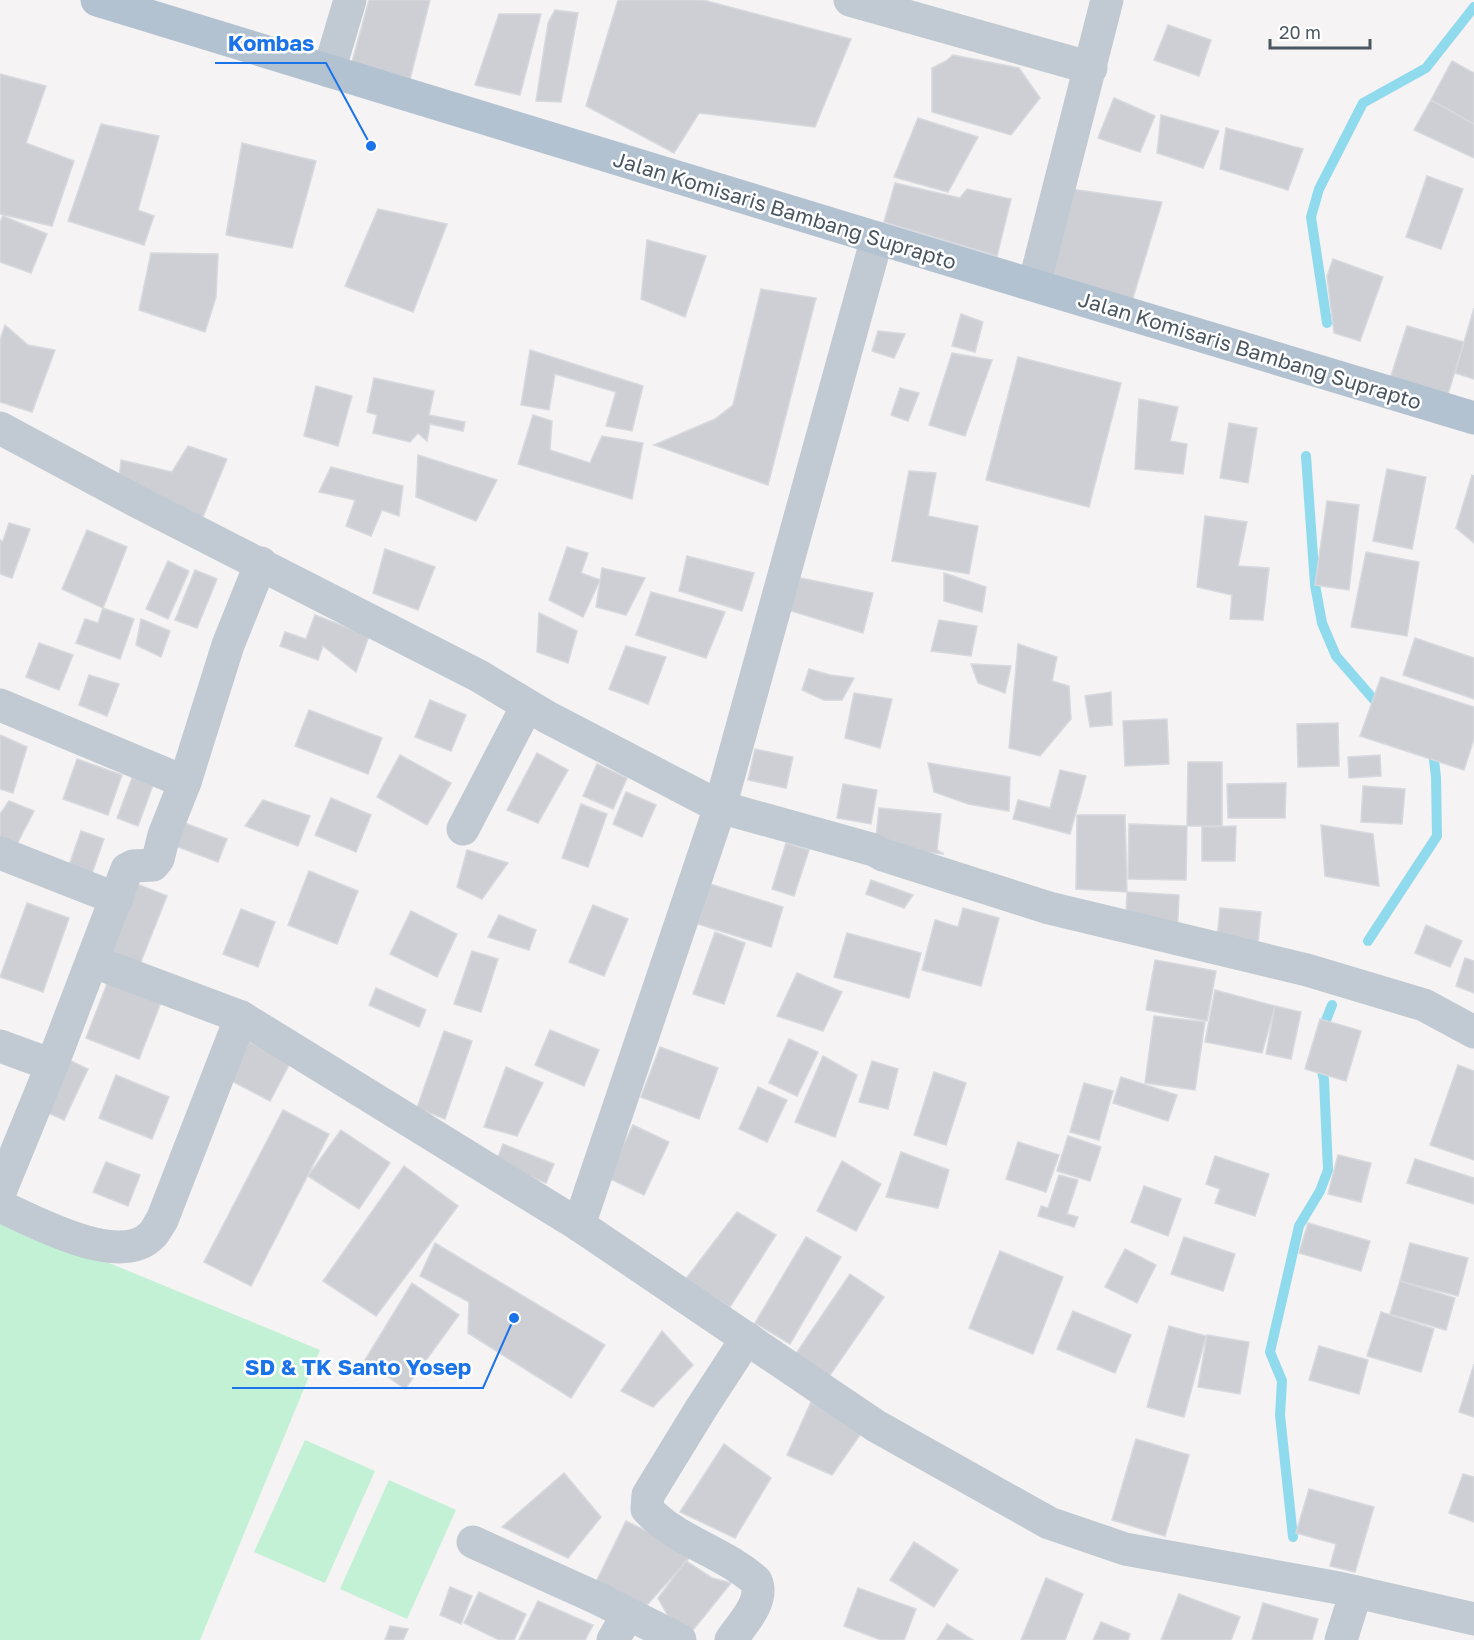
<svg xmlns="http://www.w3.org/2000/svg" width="1474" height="1640" viewBox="0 0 1474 1640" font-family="'Golos Text',sans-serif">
  <rect width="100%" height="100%" fill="#f5f3f3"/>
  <!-- green -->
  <g fill="#c3f1d5">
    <path d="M0 1218 320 1350 200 1640H0Z"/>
    <path d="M305 1440 375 1471 325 1583 254 1552Z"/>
    <path d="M389 1480 456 1510 407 1619 340 1589Z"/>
  </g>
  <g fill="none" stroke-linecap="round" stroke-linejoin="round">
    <!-- stream -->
    <g stroke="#90daee" stroke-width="10">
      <path d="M1327 323 1311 217 1319 189 1363 103 1426 68 1474 7"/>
      <path d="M1306 456 1315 585 1322 623 1336 656 1382 709"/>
      <path d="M1368 941 1437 836 1436 777 1433 752 1428 748"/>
      <path d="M1321 1033 1332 1005"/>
      <path d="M1293 1537 1280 1415 1282 1381 1270 1352 1299 1226 1320 1191 1328 1170 1324 1080 1320 1063"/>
    </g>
  </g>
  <!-- building -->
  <g fill="#cdcfd5" stroke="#d7d9de" stroke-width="1.5">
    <path d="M369 0H430L410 79 352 62Z"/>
    <path d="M618 0H703L851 39 815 127 699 113 674 153 586 106Z"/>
    <path d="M555 10 578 13 561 102 536 101 548 23Z"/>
    <path d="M499 14H541L520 95 475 85Z"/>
    <path d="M1168 25 1211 40 1199 76 1154 60Z"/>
    <path d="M953 55 1019 68 1040 98 1011 135 932 112V68L946 61Z"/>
    <path d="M1452 61 1474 73V124L1431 100Z"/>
    <path d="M0 74 46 86 26 143 74 161 52 226 0 214Z"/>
    <path d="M1114 98 1155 116 1140 152 1098 138Z"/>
    <path d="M1431 100 1474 124V158L1414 130Z"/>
    <path d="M1161 115 1219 131 1203 168 1157 153Z"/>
    <path d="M918 118 978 137 948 192 894 177Z"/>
    <path d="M101 124 159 136 138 210 154 216 144 245 68 221Z"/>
    <path d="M1226 128 1303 149 1288 190 1220 169Z"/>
    <path d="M242 143 316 161 292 248 226 235Z"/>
    <path d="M1427 176 1463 189 1441 249 1406 237Z"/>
    <path d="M895 183 960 198 967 189 1011 199 997 256 884 222Z"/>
    <path d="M1071 189 1162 202 1132 301 1056 276 1045 265Z"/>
    <path d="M378 209 447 224 413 312 345 286Z"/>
    <path d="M3 216 47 234 31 273 0 262V222Z"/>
    <path d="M647 240 706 256 685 317 641 299Z"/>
    <path d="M151 253 218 254 216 297 205 332 139 310Z"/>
    <path d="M1333 259 1383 277 1360 341 1334 333 1327 276Z"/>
    <path d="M761 289 816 298 768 485 654 445 715 419 733 405Z"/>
    <path d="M1474 308V379L1455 373Z"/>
    <path d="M961 314 983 322 975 352 952 346Z"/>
    <path d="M5 325 28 345 55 350 32 412 0 402V340Z"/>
    <path d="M1407 326 1464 342 1447 397 1389 382Z"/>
    <path d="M878 331 905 334 894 358 872 351Z"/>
    <path d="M530 350 643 386 632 431 606 426 616 392 555 374 549 410 521 405Z"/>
    <path d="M952 353 992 360 965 436 929 425Z"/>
    <path d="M1018 357 1121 383 1089 507 986 480Z"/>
    <path d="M374 378 434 391 429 415 465 422 463 431 430 424 427 441 418 433 410 442 373 433 377 415 367 412Z"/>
    <path d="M316 386 352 396 338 446 304 436Z"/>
    <path d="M900 388 919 393 908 421 891 415Z"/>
    <path d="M1139 399 1178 407 1170 441 1187 444 1183 474 1135 469Z"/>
    <path d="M533 415 552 421 550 450 590 463 602 436 643 443 632 499 518 464Z"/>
    <path d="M1229 423 1257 428 1248 483 1220 478Z"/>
    <path d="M188 446 227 459 202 519 119 480 121 460 172 472Z"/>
    <path d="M418 455 497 480 476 521 416 497Z"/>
    <path d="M331 467 403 486 399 516 382 510 371 536 346 526 355 500 319 492Z"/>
    <path d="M1387 469 1426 477 1412 549 1373 541Z"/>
    <path d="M909 471 936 473 928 516 978 526 969 574 892 561Z"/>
    <path d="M1472 475 1474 476V543L1456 528Z"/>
    <path d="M1327 501 1359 505 1349 590 1315 585Z"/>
    <path d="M1205 516 1247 522 1238 566 1269 568 1263 620 1230 619 1232 595 1197 587Z"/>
    <path d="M9 523 30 529 12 578 0 574V540L3 541Z"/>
    <path d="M87 530 127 547 103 608 62 589Z"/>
    <path d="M567 547 588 553 581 573 600 580 583 617 549 600Z"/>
    <path d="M385 549 435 567 418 610 373 593Z"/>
    <path d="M1366 552 1419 562 1407 636 1351 627Z"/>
    <path d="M687 556 754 573 742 611 679 591Z"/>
    <path d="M168 561 189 571 168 619 146 609Z"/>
    <path d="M602 568 645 578 626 615 596 607Z"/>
    <path d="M195 570 217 579 197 628 175 620Z"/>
    <path d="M944 573 986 587 982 612 944 601Z"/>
    <path d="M796 577 873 593 863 633 785 609Z"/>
    <path d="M651 592 725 612 706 658 636 635Z"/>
    <path d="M103 608 134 619 120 659 76 643 85 619 98 623Z"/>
    <path d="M539 613 577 631 568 663 537 652Z"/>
    <path d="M315 615 369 636 356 672 323 646 318 660 280 646 285 632 306 639Z"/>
    <path d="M141 619 170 631 161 657 136 645Z"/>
    <path d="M939 620 977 626 971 656 931 651Z"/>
    <path d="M1415 638 1474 658V699L1403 675Z"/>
    <path d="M39 643 73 655 59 690 26 677Z"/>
    <path d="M1018 644 1057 657 1052 681 1069 686 1071 719 1040 756 1009 748Z"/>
    <path d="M626 646 666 657 648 704 609 689Z"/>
    <path d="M971 664 1011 666 1005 693 978 683Z"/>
    <path d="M809 669 830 675 854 678 842 700H824L802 690Z"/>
    <path d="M89 675 119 684 107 716 79 705Z"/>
    <path d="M1381 677 1474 707V739L1464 770 1360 736Z"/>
    <path d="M1111 692 1112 725 1090 727 1085 696Z"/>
    <path d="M854 693 892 699 880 748 845 738Z"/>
    <path d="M430 700 466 715 451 751 415 737Z"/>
    <path d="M309 710 382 738 368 774 295 746Z"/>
    <path d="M1167 719 1169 764 1125 766 1123 721Z"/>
    <path d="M1338 723 1339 766 1298 767 1297 724Z"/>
    <path d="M0 735 27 747 13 793 0 789Z"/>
    <path d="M755 749 793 757 786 788 748 780Z"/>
    <path d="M537 753 568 770 538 823 507 810Z"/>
    <path d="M400 755 451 783 427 825 377 797Z"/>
    <path d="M1380 755 1381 776 1349 778 1348 757Z"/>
    <path d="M77 759 122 775 108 815 63 799Z"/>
    <path d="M1188 762H1222V826H1187Z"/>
    <path d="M928 763 1010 777 1009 811 968 804 934 792Z"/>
    <path d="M597 764 627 778 613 809 583 796Z"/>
    <path d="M1060 770 1086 776 1070 834 1013 819 1018 800 1050 808Z"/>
    <path d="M132 778 153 785 138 826 117 818Z"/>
    <path d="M1286 783 1285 818H1228L1227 784Z"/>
    <path d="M843 784 877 790 871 824 837 818Z"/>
    <path d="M1363 786 1405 789 1402 824 1361 822Z"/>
    <path d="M626 792 656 805 642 837 613 824Z"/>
    <path d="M331 798 371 815 356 852 315 835Z"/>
    <path d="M263 800 310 816 298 846 245 826Z"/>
    <path d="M9 801 34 811 16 846 0 842V814Z"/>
    <path d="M581 804 607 814 588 867 562 858Z"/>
    <path d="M879 808 941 814 937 850 944 854 875 847Z"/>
    <path d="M1077 815H1125L1127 892 1076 889Z"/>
    <path d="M174 819 227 839 218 862 165 842Z"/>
    <path d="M1129 824 1187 826 1186 880 1128 879Z"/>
    <path d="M1321 825 1373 834 1379 886 1325 876Z"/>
    <path d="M1236 826 1235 861H1202V827Z"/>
    <path d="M81 831 104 839 89 882 66 874Z"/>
    <path d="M786 843 809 850 794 896 772 889Z"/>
    <path d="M467 850 508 863 482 899 457 887Z"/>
    <path d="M309 871 358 891 337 944 288 925Z"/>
    <path d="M871 880 913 895 904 908 866 894Z"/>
    <path d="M132 882 167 896 140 964 106 950Z"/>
    <path d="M710 884 783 907 771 947 698 924Z"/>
    <path d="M1127 892 1179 895 1177 939 1125 937Z"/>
    <path d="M27 903 69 918 43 992 0 977Z"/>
    <path d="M593 905 628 919 604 976 569 962Z"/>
    <path d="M963 908 999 918 981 986 922 970 935 920 958 927Z"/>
    <path d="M1220 908 1261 912 1257 953 1216 949Z"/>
    <path d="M241 909 275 922 258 967 223 954Z"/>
    <path d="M411 911 457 934 437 977 390 954Z"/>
    <path d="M499 915 536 930 529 950 488 937Z"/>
    <path d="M1426 925 1462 941 1450 967 1415 953Z"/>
    <path d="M715 932 745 943 724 1004 693 994Z"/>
    <path d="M847 933 921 953 909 998 834 977Z"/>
    <path d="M472 951 498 959 481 1012 454 1004Z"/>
    <path d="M1465 958 1474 961V993L1456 986Z"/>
    <path d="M1155 960 1216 971 1207 1021 1146 1010Z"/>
    <path d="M112 971 165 992 139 1059 86 1038Z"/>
    <path d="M797 973 842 992 823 1031 777 1016Z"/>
    <path d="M376 988 426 1010 419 1027 369 1005Z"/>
    <path d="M1215 990 1275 1006 1262 1053 1205 1042Z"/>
    <path d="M1275 1006 1301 1012 1291 1059 1266 1054Z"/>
    <path d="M1154 1016 1205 1022 1195 1090 1145 1083Z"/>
    <path d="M1320 1019 1361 1031 1346 1081 1305 1069Z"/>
    <path d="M550 1030 599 1050 584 1086 535 1065Z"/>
    <path d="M444 1031 472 1041 445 1119 417 1108Z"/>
    <path d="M244 1039 290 1063 270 1101 224 1077Z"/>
    <path d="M789 1039 818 1052 797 1096 769 1083Z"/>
    <path d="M660 1047 718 1068 699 1119 641 1097Z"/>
    <path d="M823 1056 857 1075 835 1137 795 1122Z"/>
    <path d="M63 1057 88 1069 64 1120 39 1109Z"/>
    <path d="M872 1061 898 1069 888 1109 859 1102Z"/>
    <path d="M1458 1065 1474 1071V1160L1430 1145Z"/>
    <path d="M506 1067 543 1083 517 1136 484 1127Z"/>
    <path d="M934 1072 966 1083 946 1145 914 1135Z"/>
    <path d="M116 1075 169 1097 152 1139 99 1118Z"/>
    <path d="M1121 1077 1177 1095 1168 1121 1113 1103Z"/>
    <path d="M1084 1083 1113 1091 1099 1140 1070 1132Z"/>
    <path d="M758 1087 787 1100 767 1142 739 1129Z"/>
    <path d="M283 1110 329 1134 251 1286 204 1262Z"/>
    <path d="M633 1125 669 1142 644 1195 608 1178Z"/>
    <path d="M341 1130 390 1163 359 1209 308 1176Z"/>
    <path d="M1068 1136 1101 1147 1090 1181 1057 1171Z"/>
    <path d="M1018 1142 1059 1155 1046 1192 1006 1179Z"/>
    <path d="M503 1144 554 1164 546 1183 496 1162Z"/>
    <path d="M901 1152 949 1170 938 1208 886 1197Z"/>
    <path d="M1338 1155 1371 1163 1361 1202 1328 1194Z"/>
    <path d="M1215 1156 1269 1174 1255 1216 1215 1203 1220 1189 1206 1184Z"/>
    <path d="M1415 1159 1474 1178V1204L1407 1183Z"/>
    <path d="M842 1161 881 1184 856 1231 817 1211Z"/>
    <path d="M106 1162 140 1175 128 1206 93 1192Z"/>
    <path d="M404 1166 458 1206 376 1316 323 1281Z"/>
    <path d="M1059 1175 1078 1180 1067 1214 1078 1217 1074 1227 1038 1216 1041 1206 1048 1208Z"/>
    <path d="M1144 1186 1181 1199 1168 1236 1131 1222Z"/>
    <path d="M737 1212 776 1235 730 1307 685 1280Z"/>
    <path d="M1308 1223 1370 1241 1361 1271 1299 1253Z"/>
    <path d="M806 1237 841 1257 790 1344 755 1323Z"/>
    <path d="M1184 1237 1235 1254 1223 1291 1171 1274Z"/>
    <path d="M435 1243 605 1345 571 1398 468 1333 469 1302 420 1276Z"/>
    <path d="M1410 1243 1468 1258 1458 1296 1400 1281Z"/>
    <path d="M1125 1249 1156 1265 1137 1303 1105 1287Z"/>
    <path d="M1000 1251 1063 1277 1033 1354 969 1328Z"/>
    <path d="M850 1274 884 1297 826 1381 793 1358Z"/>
    <path d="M1400 1281 1455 1298 1446 1330 1390 1314Z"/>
    <path d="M412 1283 459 1315 405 1389 365 1360Z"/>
    <path d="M1073 1311 1131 1335 1115 1373 1057 1349Z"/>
    <path d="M1381 1312 1434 1329 1421 1372 1367 1356Z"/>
    <path d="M1169 1326 1206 1336 1184 1417 1147 1407Z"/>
    <path d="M662 1331 693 1365 653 1407 621 1391Z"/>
    <path d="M1207 1335 1249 1342 1240 1394 1198 1387Z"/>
    <path d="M1319 1346 1368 1360 1359 1394 1309 1380Z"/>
    <path d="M1474 1364V1417L1459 1412Z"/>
    <path d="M811 1402 862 1432 832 1475 787 1455Z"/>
    <path d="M1136 1439 1189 1455 1165 1536 1112 1520Z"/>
    <path d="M724 1444 771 1478 735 1538 680 1512Z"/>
    <path d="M564 1473 601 1517 568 1558 502 1527Z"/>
    <path d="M1463 1474 1474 1477V1522L1449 1513Z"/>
    <path d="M1309 1489 1374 1507 1355 1572 1330 1566 1336 1544 1296 1533Z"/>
    <path d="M626 1521 693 1554 647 1605 593 1588Z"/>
    <path d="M914 1542 958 1570 934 1607 890 1580Z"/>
    <path d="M686 1561 712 1578 731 1583 693 1630 672 1623 658 1598Z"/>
    <path d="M1046 1578 1083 1594 1065 1640H1021Z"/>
    <path d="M450 1587 472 1596 461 1624 440 1615Z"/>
    <path d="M858 1588 916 1609 904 1640H881L844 1626Z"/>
    <path d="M479 1592 526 1614 514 1640H499L464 1623Z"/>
    <path d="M1179 1594 1240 1617 1231 1640H1161Z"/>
    <path d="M538 1601 593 1625 585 1640H519Z"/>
    <path d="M1263 1603 1318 1619 1312 1640H1252Z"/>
    <path d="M1101 1622 1130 1634 1128 1640H1093Z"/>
    <path d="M947 1624 973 1640H937Z"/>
    <path d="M390 1626 408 1629 403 1640H385Z"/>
  </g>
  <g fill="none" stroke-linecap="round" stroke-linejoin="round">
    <!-- minor -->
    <g stroke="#c1cad2" stroke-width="33">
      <path d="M850 0 1091 68"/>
      <path d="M329 71 350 0"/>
      <path d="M1034 285 1107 0"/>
      <path d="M0 428 138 502 479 676 547 717 720 807 874 850 883 855 1049 908 1307 970 1424 1005 1474 1032"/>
      <path d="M0 705 185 782"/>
      <path d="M463 829 527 706"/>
      <path d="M0 853 117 899"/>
      <path d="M92 961 241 1017"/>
      <path d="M0 1046 52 1065"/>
      <path d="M0 1192 52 1065 127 869 133 866 153 865 158 859 164 835 185 782 228 645 261 563"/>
      <path d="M0 1206C33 1221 120 1269 152 1235 156 1231 159 1224 162 1220L241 1017 579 1225 876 1426 1049 1523 1125 1549 1339 1588 1474 1619"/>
      <path d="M579 1225 720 807 877 238"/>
      <path d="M473 1542 599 1599 680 1640"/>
      <path d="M613 1640 628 1614"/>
      <path d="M731 1640C742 1624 765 1601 756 1581 724 1552 676 1541 647 1509L648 1495 702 1407 747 1338"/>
      <path d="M1341 1640 1356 1592"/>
    </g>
    <!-- major -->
    <path stroke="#b3c2d1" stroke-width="33" d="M97 0 877 238 1474 418"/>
  </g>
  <g text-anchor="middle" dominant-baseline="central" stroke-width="5" stroke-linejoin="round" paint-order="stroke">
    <!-- street labels -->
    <g font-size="21" fill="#4a5661" stroke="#fff">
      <text transform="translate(785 210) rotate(17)">Jalan Komisaris Bambang Suprapto</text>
      <text transform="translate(1250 350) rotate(17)">Jalan Komisaris Bambang Suprapto</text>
    </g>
  </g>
  <!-- callouts -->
  <path fill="none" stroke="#1a73e8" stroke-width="2" d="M371 146L326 63H215M514 1318L483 1388H232"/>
  <g fill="#1a73e8" stroke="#fff" stroke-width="2">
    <circle cx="371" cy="146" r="6"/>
    <circle cx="514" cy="1318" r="6"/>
  </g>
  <g font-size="22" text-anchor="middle" font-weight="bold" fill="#1a73e8" stroke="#fff" stroke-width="5" stroke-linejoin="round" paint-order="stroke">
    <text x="271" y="51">Kombas</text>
    <text x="358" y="1375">SD &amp; TK Santo Yosep</text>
  </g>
  <!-- scale -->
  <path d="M1270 39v9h100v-9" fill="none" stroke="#4a5661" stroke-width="3"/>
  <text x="1279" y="39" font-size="18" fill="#4a5661" stroke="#ffffff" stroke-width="4.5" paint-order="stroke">20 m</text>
</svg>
